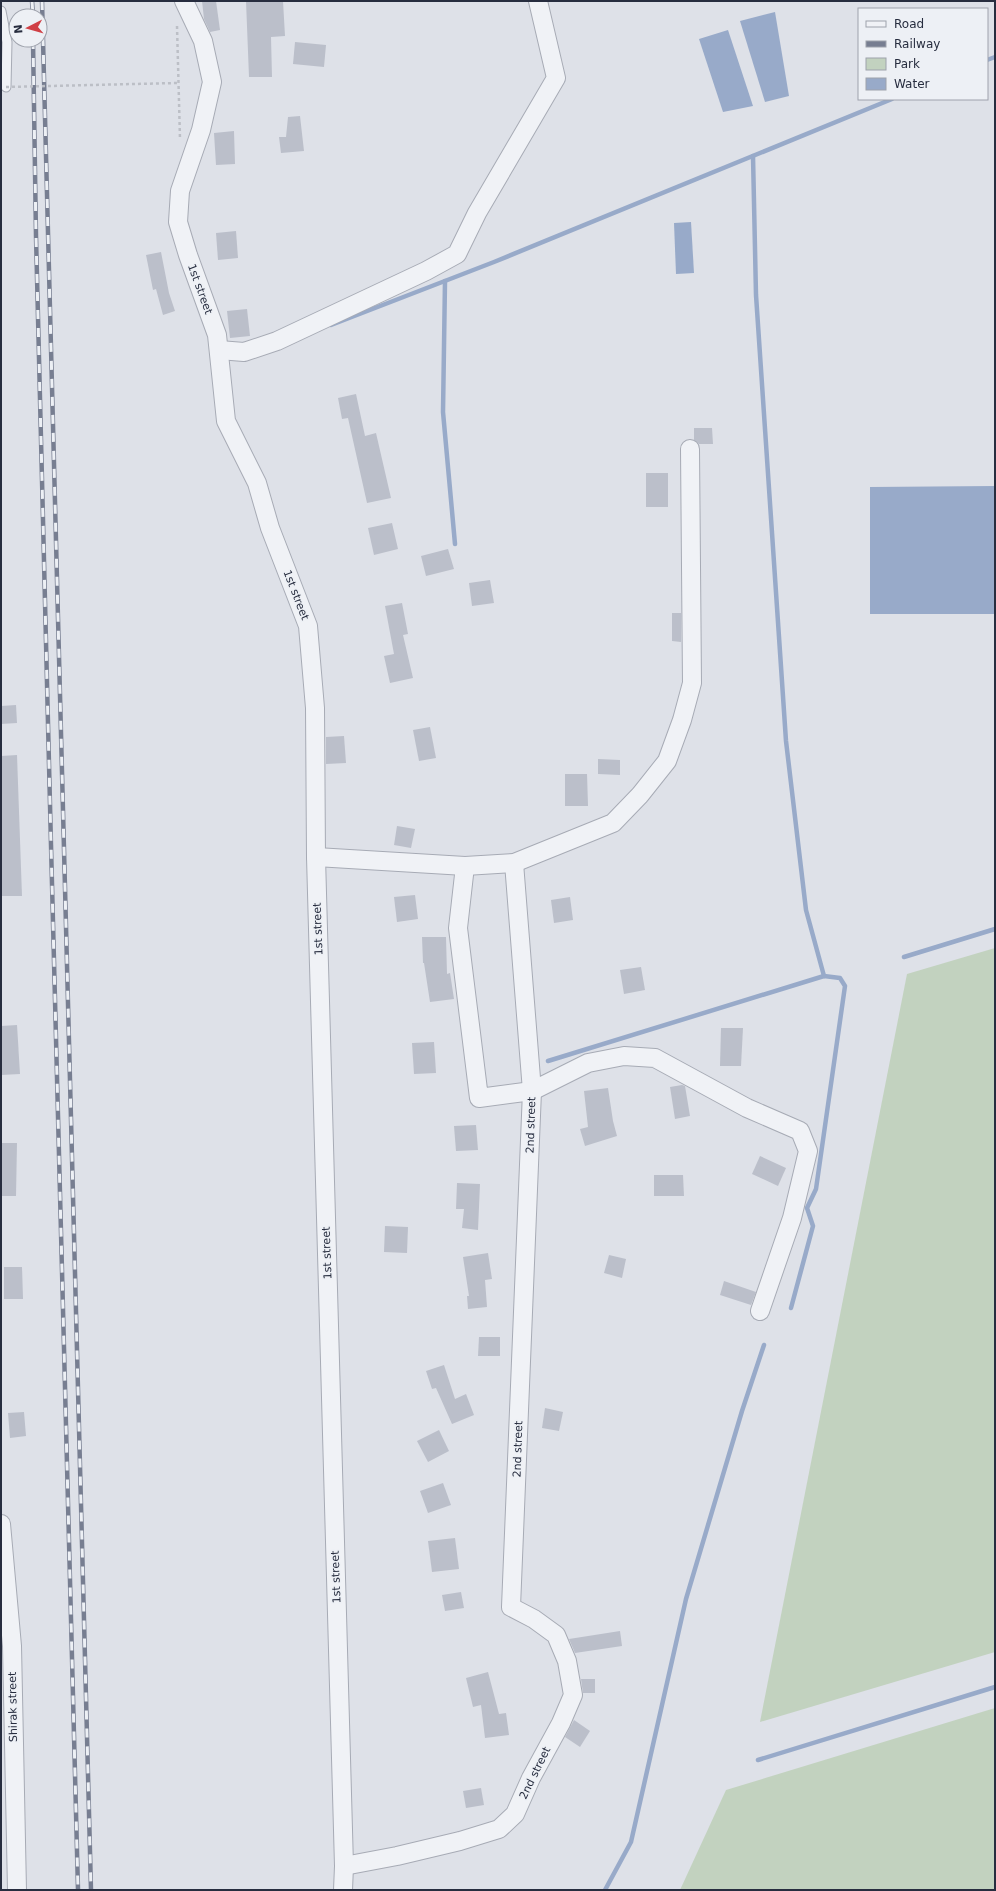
<svg xmlns="http://www.w3.org/2000/svg" width="996" height="1891" viewBox="0 0 996 1891" font-family="'DejaVu Sans',sans-serif">
  <rect width="100%" height="100%" fill="#dee1e8"/>
  <!-- green -->
  <g fill="#c2d2bf">
    <path d="M995 948V1652L760 1722 907 974Z"/>
    <path d="M995 1708V1890H680L726 1790Z"/>
  </g>
  <!-- water -->
  <g fill="#98aac9">
    <path d="M775 12 789 96 765 102 740 21Z"/>
    <path d="M728 30 753 106 723 112 699 39Z"/>
    <path d="M691 222 694 273 676 274 674 223Z"/>
    <path d="M995 486V614H870V487Z"/>
  </g>
  <g fill="none" stroke-linecap="round" stroke-linejoin="round">
    <!-- stream -->
    <g stroke="#98aac9" stroke-width="4.5">
      <path d="M987 60 995 57"/>
      <path d="M753 156 756 295 786 741 806 910 824 976"/>
      <path d="M445 281 443 412 455 544"/>
      <path d="M331 325 494 262 892 99"/>
      <path d="M904 957 995 929"/>
      <path d="M548 1061 824 976 840 978 845 986 816 1189 807 1208 813 1226 791 1308"/>
      <path d="M758 1760 995 1687"/>
      <path d="M605 1890 631 1842 686 1599 742 1411 764 1345"/>
    </g>
  </g>
  <!-- building -->
  <g fill="#bbbfca">
    <path d="M202 1H216L220 30 210 32 204 19Z"/>
    <path d="M246 1H283L285 36 271 37 272 77H249Z"/>
    <path d="M295 42 326 45 324 67 293 64Z"/>
    <path d="M300 116 304 151 281 153 279 137H286L288 117Z"/>
    <path d="M234 131 235 164 216 165 214 133Z"/>
    <path d="M236 231 238 258 218 260 216 233Z"/>
    <path d="M161 252 169 293 175 311 163 315 156 289 153 290 146 255Z"/>
    <path d="M247 309 250 336 230 338 227 311Z"/>
    <path d="M356 394 365 436 376 433 391 498 367 503 348 418 342 419 338 398Z"/>
    <path d="M694 428H712L713 444H699L694 440Z"/>
    <rect x="646" y="473" width="22" height="34"/>
    <path d="M392 523 398 549 374 555 368 528Z"/>
    <path d="M448 549 454 569 426 576 421 556Z"/>
    <path d="M490 580 494 603 472 606 469 583Z"/>
    <path d="M402 603 408 634 403 635 413 678 390 683 384 656 394 654 385 606Z"/>
    <path d="M672 613H681V642L672 641Z"/>
    <path d="M16 705 17 723 1 724V706Z"/>
    <path d="M430 727 436 758 419 761 413 730Z"/>
    <path d="M344 736 346 763 326 764V737Z"/>
    <path d="M17 755 22 896H1V756Z"/>
    <path d="M598 759 620 760V775L598 774Z"/>
    <path d="M565 774H587L588 806H565Z"/>
    <path d="M397 826 415 829 411 848 394 845Z"/>
    <path d="M415 895 418 919 397 922 394 897Z"/>
    <path d="M570 897 573 920 554 923 551 900Z"/>
    <path d="M422 937H446L447 974 450 973 454 999 430 1002 424 963H423Z"/>
    <path d="M641 967 645 990 624 994 620 970Z"/>
    <path d="M17 1025 20 1074 1 1075V1026Z"/>
    <path d="M721 1028H743L741 1066H720Z"/>
    <path d="M434 1042 436 1073 414 1074 412 1043Z"/>
    <path d="M682 1085 685 1086 690 1116 675 1119 670 1087Z"/>
    <path d="M608 1088 613 1121 617 1136 585 1146 580 1129 588 1127 584 1091Z"/>
    <path d="M476 1125 478 1150 456 1151 454 1126Z"/>
    <path d="M1 1143H17L16 1196H1Z"/>
    <path d="M760 1156 786 1168 778 1186 752 1174Z"/>
    <path d="M654 1175H683L684 1196H654Z"/>
    <path d="M457 1183 480 1184 478 1230 462 1228 464 1209H456Z"/>
    <path d="M385 1226 408 1227 407 1253 384 1252Z"/>
    <path d="M488 1253 492 1279 485 1280 487 1307 468 1309 467 1296H469L463 1257Z"/>
    <path d="M609 1255 626 1259 622 1278 604 1273Z"/>
    <path d="M4 1267H22L23 1299H4Z"/>
    <path d="M724 1281 756 1292 751 1305 720 1295Z"/>
    <path d="M479 1337H500V1356H478Z"/>
    <path d="M444 1365 455 1399 466 1394 474 1415 452 1424 436 1388 432 1389 426 1371Z"/>
    <path d="M545 1408 563 1412 559 1431 542 1428Z"/>
    <path d="M24 1412 26 1436 10 1438 8 1413Z"/>
    <path d="M439 1430 449 1451 428 1462 417 1441Z"/>
    <path d="M443 1483 451 1505 428 1513 420 1491Z"/>
    <path d="M455 1538 459 1569 432 1572 428 1541Z"/>
    <path d="M461 1592 464 1608 445 1611 442 1595Z"/>
    <path d="M620 1631 622 1646 575 1653 569 1639Z"/>
    <path d="M488 1672 499 1714 506 1713 509 1735 485 1738 481 1705 473 1707 466 1678Z"/>
    <path d="M581 1679H595V1693H583Z"/>
    <path d="M574 1720 590 1731 580 1747 565 1737Z"/>
    <path d="M481 1788 484 1805 466 1808 463 1791Z"/>
  </g>
  <g fill="none" stroke-linecap="round" stroke-linejoin="round">
    <defs>
      <path id="lane" d="M1 11 7 42 6 87"/>
      <g id="street">
        <path d="M184 1 203 41 212 82 201 130 180 191 178 222 188 255 217 335 226 421 257 483 270 528 308 626 315 708 316 857 344 1866 343 1890"/>
        <path d="M219 350 244 352 277 341 426 271 457 254 477 213 556 78 538 1"/>
        <path d="M316 857 465 866 514 863 613 823 640 795 667 761 682 720 692 683 690 449"/>
        <path d="M465 866 458 928 479 1098 532 1091 588 1063 624 1056 655 1058 747 1108 800 1131 808 1151 792 1218 760 1311"/>
        <path d="M1 1524 12 1646 17 1890"/>
        <path d="M344 1866 397 1856 460 1841 499 1829 515 1814 531 1778 561 1723 573 1695 567 1661 556 1635 534 1619 511 1607 532 1091 514 863"/>
      </g>
    </defs>
    <!-- lane casing -->
    <use href="#lane" stroke="#a7abb5" stroke-width="11"/>
    <!-- street casing -->
    <use href="#street" stroke="#a7abb5" stroke-width="20"/>
    <!-- path -->
    <path stroke="#bcbfc6" stroke-width="2.5" stroke-dasharray="3 3" stroke-linecap="butt" d="M177 26 180 139"/>
    <!-- lane -->
    <use href="#lane" stroke="#f0f2f6" stroke-width="9"/>
    <!-- street -->
    <use href="#street" stroke="#f0f2f6" stroke-width="18"/>
    <defs>
      <g id="rail">
        <path d="M32 1 33 16"/>
        <path d="M42 1 91 1890"/>
        <path d="M33 40 36 236 51 845 78 1890"/>
      </g>
    </defs>
    <!-- rail casing -->
    <use href="#rail" stroke="#777e91" stroke-width="4.5"/>
    <!-- rail -->
    <use href="#rail" stroke="#edf0f5" stroke-width="3" stroke-dasharray="9" stroke-linecap="butt"/>
    <!-- path-bridge -->
    <path stroke="#bcbfc6" stroke-width="2.5" stroke-dasharray="3 3" stroke-linecap="butt" d="M6 87 177 83"/>
  </g>
  <g text-anchor="middle" dominant-baseline="central" stroke-width="3" stroke-linejoin="round" paint-order="stroke">
    <!-- street labels -->
    <g font-size="11" fill="#272d3f" stroke="#edf0f5">
      <text transform="translate(200 289) rotate(70)">1st street</text>
      <text transform="translate(296 595) rotate(69)">1st street</text>
      <text transform="translate(318 929) rotate(-92)">1st street</text>
      <text transform="translate(531 1125) rotate(-88)">2nd street</text>
      <text transform="translate(327 1253) rotate(-92)">1st street</text>
      <text transform="translate(518 1449) rotate(-88)">2nd street</text>
      <text transform="translate(336 1577) rotate(-92)">1st street</text>
      <text transform="translate(13 1707) rotate(-91)">Shirak street</text>
      <text transform="translate(535 1773) rotate(-64)">2nd street</text>
    </g>
  </g>
  <!-- border -->
  <rect width="996" height="1891" fill="none" stroke="#272d3f" stroke-width="4"/>
  <!-- legend -->
  <rect x="858" y="8" width="130" height="92" fill="#edf0f5" stroke="#9ea2ac"/>
  <rect x="866" y="21" width="20" height="6" fill="#f0f2f6" stroke="#9ea2ac"/>
  <text x="894" y="28" font-size="12" fill="#272d3f">Road</text>
  <rect x="866" y="41" width="20" height="6" fill="#777e91" stroke="#9ea2ac"/>
  <text x="894" y="48" font-size="12" fill="#272d3f">Railway</text>
  <rect x="866" y="58" width="20" height="12" fill="#c2d2bf" stroke="#9ea2ac"/>
  <text x="894" y="68" font-size="12" fill="#272d3f">Park</text>
  <rect x="866" y="78" width="20" height="12" fill="#98aac9" stroke="#9ea2ac"/>
  <text x="894" y="88" font-size="12" fill="#272d3f">Water</text>
  <!-- north arrow -->
  <g transform="translate(28 28) rotate(264)"><circle r="19" fill="#edf0f5" stroke="#9ea2ac"/>
  <path d="M0-3L7 15L0 10L-7 15Z" fill="#d04046"/>
  <text y="-6" font-size="11" font-weight="bold" text-anchor="middle" fill="#272d3f">N</text>
  </g>
</svg>
